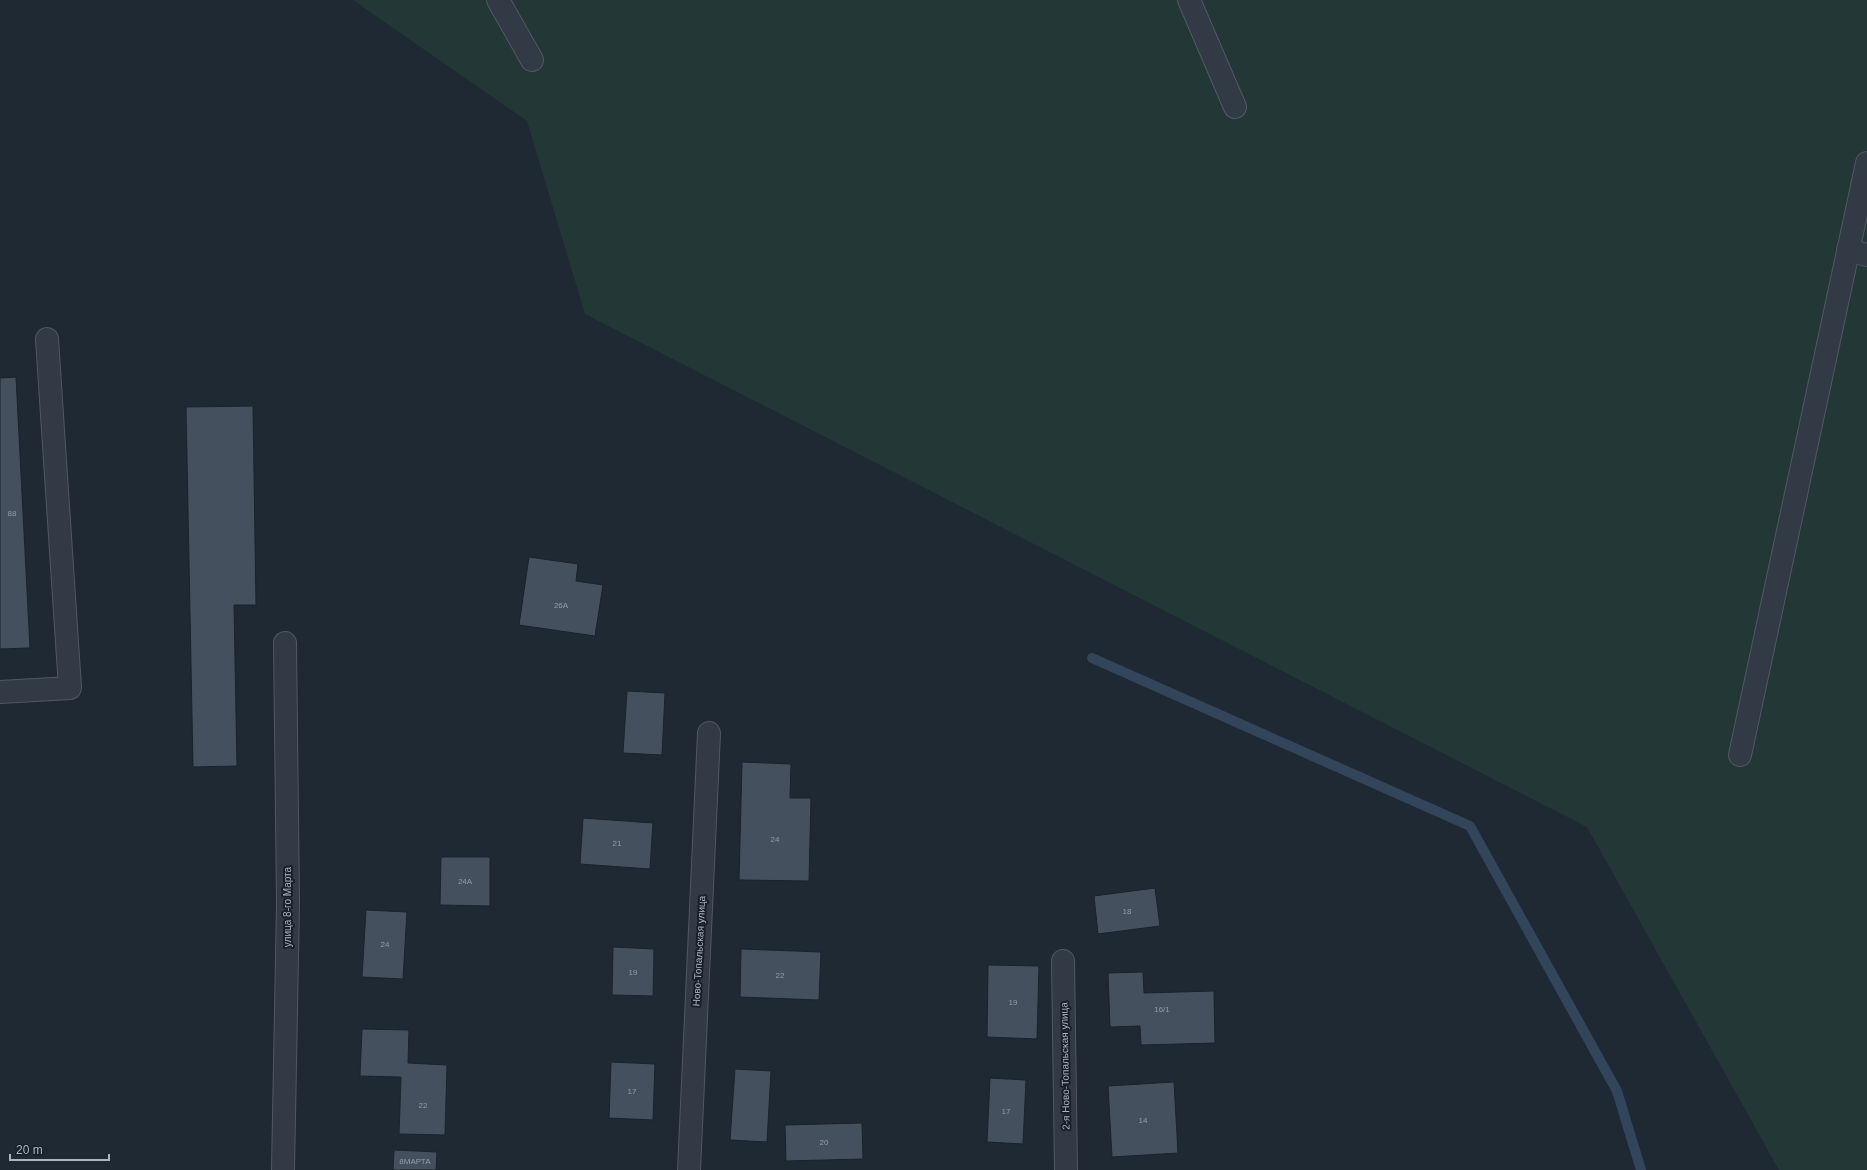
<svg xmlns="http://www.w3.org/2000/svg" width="1867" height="1170" viewBox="0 0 1867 1170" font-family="Helvetica,sans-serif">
  <rect width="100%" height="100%" fill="#1f2934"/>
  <!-- green -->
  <path fill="#243737" d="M353 0H1867V1170H1779L1587 827 585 314 527 121Z"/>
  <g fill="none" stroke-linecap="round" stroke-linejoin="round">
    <!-- stream -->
    <path stroke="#33455b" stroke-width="10" d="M1092 658 1470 826 1617 1091 1641 1170"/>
  </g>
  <!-- building -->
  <g fill="#45505e" stroke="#1a222b">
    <path d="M16 377 30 648 0 649V378Z"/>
    <path d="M253 406 256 605H234L237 766 193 767 186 407Z"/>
    <path d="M529 557 578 564 576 581 603 585 595 636 519 625Z"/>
    <path d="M627 691 665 693 662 755 623 753Z"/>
    <path d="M742 762 791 764 790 798H811L809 881 739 880Z"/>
    <path d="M583 818 653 823 650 869 580 864Z"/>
    <path d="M441 857H490V906L440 905Z"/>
    <path d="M1155 888 1160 926 1098 934 1094 896Z"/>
    <path d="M366 910 407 912 403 979 362 977Z"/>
    <path d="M613 947 654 949 653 996 612 995Z"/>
    <path d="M741 949 821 952 819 1000 740 997Z"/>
    <path d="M988 965 1039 966 1037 1039 987 1037Z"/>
    <path d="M1143 972 1144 993 1214 991 1215 1043 1141 1045 1140 1026 1110 1027 1108 973Z"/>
    <path d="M362 1029 409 1030 408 1063 447 1065 445 1135 399 1134 401 1077 360 1076Z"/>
    <path d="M611 1062 655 1064 653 1120 609 1118Z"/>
    <path d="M735 1069 771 1071 767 1142 730 1140Z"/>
    <path d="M990 1078 1026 1080 1023 1144 987 1142Z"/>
    <path d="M1174 1082 1178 1153 1112 1157 1108 1086Z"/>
    <path d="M862 1123 863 1159 786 1161 785 1125Z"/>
    <path d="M394 1150 437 1152 436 1170H393Z"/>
  </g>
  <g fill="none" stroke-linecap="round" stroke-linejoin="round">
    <defs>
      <g id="minor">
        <path d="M498 0 532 60"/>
        <path d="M1189 0 1235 107"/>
        <path d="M1848 250 1867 255"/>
        <path d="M0 692 70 688 47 339"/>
        <path d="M1740 755 1867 163"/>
        <path d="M1063 961 1066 1170"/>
        <path d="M283 1170 288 903 285 643"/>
        <path d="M689 1170 709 733"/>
      </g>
    </defs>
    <!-- minor casing -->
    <use href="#minor" stroke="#505863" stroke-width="24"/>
    <!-- minor -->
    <use href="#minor" stroke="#323b45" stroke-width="22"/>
  </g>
  <g text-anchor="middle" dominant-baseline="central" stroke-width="4" stroke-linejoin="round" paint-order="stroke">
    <!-- number labels -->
    <g font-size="8" fill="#929ca9">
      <text x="12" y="513">88</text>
      <text x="561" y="605">26А</text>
      <text x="775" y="839">24</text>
      <text x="617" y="843">21</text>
      <text x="465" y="881">24А</text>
      <text x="1127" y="911">18</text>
      <text x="385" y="944">24</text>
      <text x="633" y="972">19</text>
      <text x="780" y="975">22</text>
      <text x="1013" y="1002">19</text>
      <text x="1162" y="1009">16/1</text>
      <text x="632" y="1091">17</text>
      <text x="423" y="1105">22</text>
      <text x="1006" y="1111">17</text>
      <text x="1143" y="1120">14</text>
      <text x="824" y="1142">20</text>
      <text x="415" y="1161">8МАРТА</text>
    </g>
    <!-- street labels -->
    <g font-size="10" fill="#acb5c2" stroke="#182029">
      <text transform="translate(287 907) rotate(-90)">улица 8-го Марта</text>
      <text transform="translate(699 951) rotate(-87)">Ново-Топальская улица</text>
      <text transform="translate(1065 1066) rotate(-91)">2-я Ново-Топальская улица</text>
    </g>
  </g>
  <!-- scale -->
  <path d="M10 1154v6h99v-6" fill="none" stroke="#acb5c2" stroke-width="2"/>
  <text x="16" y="1154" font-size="12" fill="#acb5c2" stroke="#182029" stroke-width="3" paint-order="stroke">20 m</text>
</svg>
